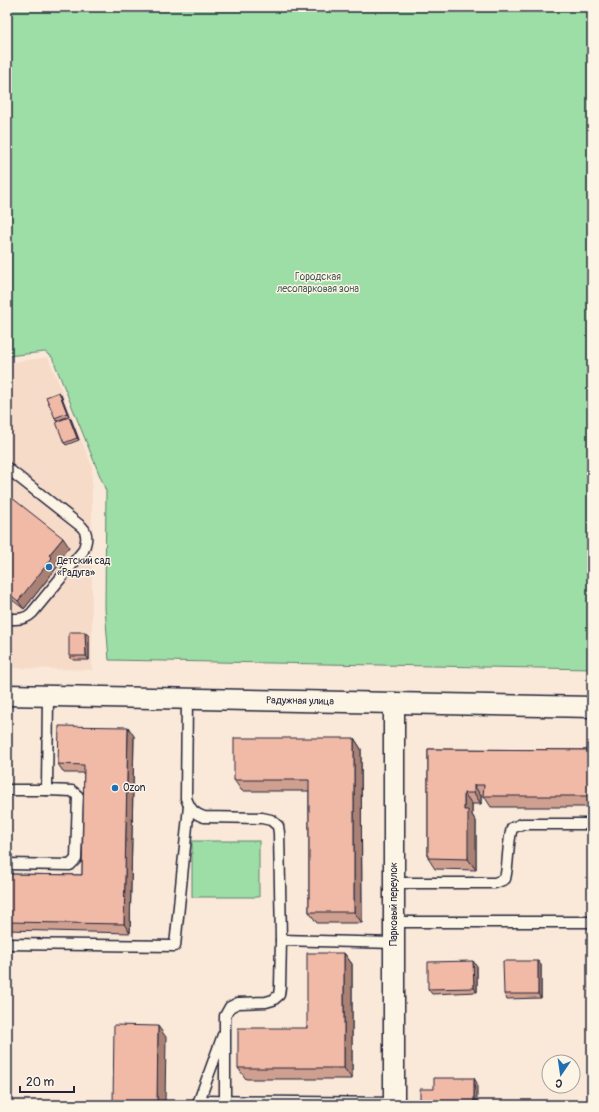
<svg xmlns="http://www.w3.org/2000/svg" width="599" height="1112" viewBox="0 0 599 1112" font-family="Pangolin,sans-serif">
  <rect width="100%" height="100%" fill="#fae9d8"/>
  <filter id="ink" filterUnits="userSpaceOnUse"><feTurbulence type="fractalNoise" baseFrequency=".025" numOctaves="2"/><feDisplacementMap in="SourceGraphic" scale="8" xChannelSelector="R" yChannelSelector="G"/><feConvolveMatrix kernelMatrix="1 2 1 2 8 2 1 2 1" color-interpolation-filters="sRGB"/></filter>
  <g filter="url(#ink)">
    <!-- built -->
    <path fill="#f7dbc9" d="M48 357 92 466V670L7 668V363Z"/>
    <!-- green -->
    <g fill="#9ddda6" stroke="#608070">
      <path d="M7 7H592V669L109 660 105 608 106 491 52 357 45 352 7 356Z"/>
      <rect x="192" y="841" width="67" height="56"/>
    </g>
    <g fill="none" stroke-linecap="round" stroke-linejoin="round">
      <defs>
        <g id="service">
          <path d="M7 468 82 527C89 534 86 543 83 551L32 613C25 620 17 619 7 619"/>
          <path d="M187 699 186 798C190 809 193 813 204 817L262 818 271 820 278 826 279 833 281 940 280 987 279 995 273 1000 266 1002 238 1003 230 1007 225 1016V1101"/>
          <path d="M7 790H47"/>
          <path d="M7 864 70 865 76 859 78 796 72 791 47 790 48 696"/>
          <path d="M394 883H495L505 879C509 862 507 845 512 828L522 824H592"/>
          <path d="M394 922H592"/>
          <path d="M281 940 394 943"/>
          <path d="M7 944 175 946 189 806"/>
          <path d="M199 1101 223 1035"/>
          <path d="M199 1105V1101L394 1103"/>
        </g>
        <g id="minor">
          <path d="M7 695 592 707"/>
          <path d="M394 703V1105"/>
        </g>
      </defs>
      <!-- service casing -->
      <use href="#service" stroke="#22223b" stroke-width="13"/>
      <!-- minor casing -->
      <use href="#minor" stroke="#22223b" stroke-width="23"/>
      <!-- service -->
      <use href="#service" stroke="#fcf5e5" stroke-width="10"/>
      <!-- minor -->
      <use href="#minor" stroke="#fcf5e5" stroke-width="20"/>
    </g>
    <!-- wall -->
    <g fill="#cfa08f" stroke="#22223b">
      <path d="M61 395 69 416 56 421 55 418Z"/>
      <path d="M71 419 79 440 66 445 64 443Z"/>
      <path d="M7 494 69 547 56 563 58 566 24 609 7 596Z"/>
      <path d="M89 636V660H73L69 656Z"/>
      <path d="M134 736 130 933 7 930V874L82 875 84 773H64L58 764Z"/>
      <path d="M354 738 361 749 362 923H317L309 912V791H242L234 780Z"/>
      <path d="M428 749 592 750V807H491L484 796H481V804H472V815L476 821V870L435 869 428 858Z"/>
      <path d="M344 953 352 964V1079H246L238 1068 307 1028Z"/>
      <path d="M541 965V998L507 999 504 994Z"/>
      <path d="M477 966V992L432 994 428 989Z"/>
    </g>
    <!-- shaded-wall -->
    <g fill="#a98274" stroke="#22223b">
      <path d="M59 392 61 395 69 416 67 413Z"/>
      <path d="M69 417 71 419 79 440 77 438Z"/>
      <path d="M63 538 69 547 56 563 58 566 24 609 18 601 49 555Z"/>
      <path d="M85 632 89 636V660L86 656Z"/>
      <path d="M128 727 134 736 130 933 124 924Z"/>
      <path d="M354 738 361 749 362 923 354 912Z"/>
      <path d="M474 785 481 796V804L474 793Z"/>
      <path d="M464 793 472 804V815L476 821V870L468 859 464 810Z"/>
      <path d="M344 953 352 964V1079L344 1068Z"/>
      <path d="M473 961 477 966V992L474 988Z"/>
      <path d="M538 961 541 965V998L538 994Z"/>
      <path d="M158 1026 166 1037 165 1105H157Z"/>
      <path d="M7 1032 8 1033V1105H7Z"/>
      <path d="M474 1078 477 1083V1105H474Z"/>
    </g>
    <!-- building -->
    <g fill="#f1baa6" stroke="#22223b">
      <path d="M59 392 67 413 55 418 46 397Z"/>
      <path d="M69 417 77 438 64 443 56 422Z"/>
      <path d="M7 494 63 538 49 555 52 558 18 601 7 592Z"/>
      <path d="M69 632H85L86 656H69Z"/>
      <path d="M59 726 128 727 124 924 7 922V874L82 875 84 765 58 764Z"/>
      <path d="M234 738H354V912H309V780H234Z"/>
      <path d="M428 749 592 750V796H483L484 785H474V793H464V810H468V859L428 858Z"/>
      <path d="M307 953H344V1068H238V1028H307Z"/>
      <path d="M473 961 474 988 428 989V962Z"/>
      <path d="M503 961H538V994H504Z"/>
      <path d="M592 961V998H590V962Z"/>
      <path d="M114 1025 158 1026 157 1105H113Z"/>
      <path d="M434 1078H474V1105H420V1089H434Z"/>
    </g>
  </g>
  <!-- markers -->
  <g fill="#1f6fb2" stroke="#fcf5e5" stroke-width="1.5">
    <circle cx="49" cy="567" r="4"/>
    <circle cx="115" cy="788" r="4"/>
  </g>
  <g text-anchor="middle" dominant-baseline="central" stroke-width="3" stroke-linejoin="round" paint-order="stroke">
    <!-- park labels -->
    <g font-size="10" fill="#475a5b" stroke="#fcf5e5">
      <text x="318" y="277">Городская<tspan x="318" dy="12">лесопарковая зона</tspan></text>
    </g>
    <!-- poi labels -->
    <g font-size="10" fill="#22223b" stroke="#fcf5e5" text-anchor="start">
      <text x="57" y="561">Детский сад<tspan x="57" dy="12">«Радуга»</tspan></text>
      <text x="123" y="788">Ozon</text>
    </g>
    <!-- street labels -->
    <g font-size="10" fill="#22223b" stroke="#fcf5e5">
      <text transform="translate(300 701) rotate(1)">Радужная улица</text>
      <text transform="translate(394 904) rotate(-90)">Парковый переулок</text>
    </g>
  </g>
  <!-- margin -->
  <rect width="599" height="1112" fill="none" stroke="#fcf5e5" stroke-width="24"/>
  <rect x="12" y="12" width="575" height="1088" fill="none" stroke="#22223b" stroke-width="1.5" filter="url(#ink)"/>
  <!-- north arrow -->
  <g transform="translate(561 1074) rotate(193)"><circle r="19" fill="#fcf5e5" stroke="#a5a1a1"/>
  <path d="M0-3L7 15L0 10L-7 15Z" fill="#1f6fb2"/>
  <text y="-6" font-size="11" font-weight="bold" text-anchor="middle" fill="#22223b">С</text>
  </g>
  <!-- scale -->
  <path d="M20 1086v6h54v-6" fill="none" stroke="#22223b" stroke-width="2"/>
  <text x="26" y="1086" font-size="12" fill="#22223b" stroke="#fcf5e5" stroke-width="3" paint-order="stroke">20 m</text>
</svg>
